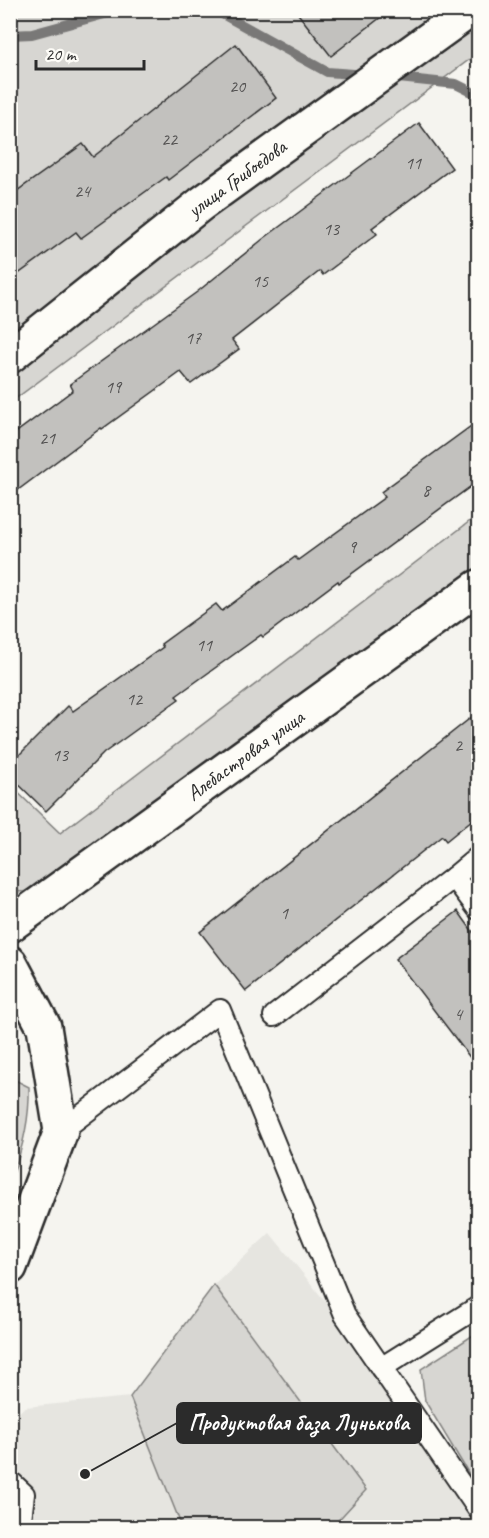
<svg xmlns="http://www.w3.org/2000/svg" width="489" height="1538" viewBox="0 0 489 1538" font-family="Caveat,sans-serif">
  <rect width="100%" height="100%" fill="#f5f4ef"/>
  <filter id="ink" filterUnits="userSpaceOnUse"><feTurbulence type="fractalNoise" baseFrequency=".0167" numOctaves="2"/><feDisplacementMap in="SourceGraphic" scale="12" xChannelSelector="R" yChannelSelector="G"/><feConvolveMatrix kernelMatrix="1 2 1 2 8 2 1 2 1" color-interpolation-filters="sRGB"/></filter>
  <g filter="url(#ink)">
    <!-- built -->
    <g fill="#e6e5e0">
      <path d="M270 1233 478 1491V1527H332L366 1490 214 1285Z"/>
      <path d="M130 1397 182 1527H11L10 1420 25 1407Z"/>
    </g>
    <!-- green -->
    <g fill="#d7d6d2" stroke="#81807e" stroke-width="1.5">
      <path d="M11 11H453L11 341Z"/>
      <path d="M478 21V53L11 402 10 371 207 215Z"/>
      <path d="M478 515V569L49 879 24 892 11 891 10 785 60 833Z"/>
      <path d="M13 1079 29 1087C30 1117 22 1151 11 1179L10 1082Z"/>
      <path d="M214 1285 366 1490 332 1527H182L130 1397Z"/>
      <path d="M478 1332V1489L425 1401 421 1369Z"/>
    </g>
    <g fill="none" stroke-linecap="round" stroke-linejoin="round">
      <!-- stream -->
      <g stroke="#797877" stroke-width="10">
        <path d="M215 10 327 72 367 75"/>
        <path d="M10 35 32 34 119 10"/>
        <path d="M389 77 456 84 478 95"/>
      </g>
    </g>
    <!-- building -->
    <g fill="#c2c1be" stroke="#2b2b2b" stroke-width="1.5">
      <path d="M295 10H390L331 56Z"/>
      <path d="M236 44 276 98 168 180 166 177 81 238 76 232 10 280V196L83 144 93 157Z"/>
      <path d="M419 123 452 168 372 228 377 234 323 275 320 271 232 340 239 349 191 384 181 372 102 429 101 428 10 496V437L73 390 70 384 197 292 263 239Z"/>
      <path d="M478 421V481L339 583 338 581 263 637 261 635 176 696 179 699 104 753 46 811 10 776V764L68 706 73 711 163 647 161 644 216 604 222 611 295 557 298 560 385 497 381 492Z"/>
      <path d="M478 712V815L446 841 442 836 246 991 200 932Z"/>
      <path d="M458 911 478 939V1068L395 959Z"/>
    </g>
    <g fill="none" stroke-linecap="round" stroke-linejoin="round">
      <defs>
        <g id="service">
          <path d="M478 857 454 877 478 909"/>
          <path d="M274 1016 454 877"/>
          <path d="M61 1131 220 1010 345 1315 478 1509"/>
          <path d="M381 1368 478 1307"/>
          <path d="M10 1481 24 1494 20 1528"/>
        </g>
        <g id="minor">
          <path id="s1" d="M10 356 201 204 470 10"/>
          <path id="s2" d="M10 925 478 587"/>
          <path d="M10 963 44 1027 61 1131 10 1267"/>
        </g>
      </defs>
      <!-- service casing -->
      <use href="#service" stroke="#2b2b2b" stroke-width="24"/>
      <!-- minor casing -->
      <use href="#minor" stroke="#2b2b2b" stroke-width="38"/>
      <!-- service -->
      <use href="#service" stroke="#fdfcf7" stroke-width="20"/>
      <!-- minor -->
      <use href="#minor" stroke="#fdfcf7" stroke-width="33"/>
    </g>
  </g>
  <g text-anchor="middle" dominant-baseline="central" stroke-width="4.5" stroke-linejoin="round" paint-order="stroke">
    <!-- number labels -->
    <g font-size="18" fill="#515050">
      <text x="237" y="86">20</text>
      <text x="169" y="139">22</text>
      <text x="413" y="163">11</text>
      <text x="82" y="191">24</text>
      <text x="331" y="229">13</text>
      <text x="260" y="281">15</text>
      <text x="193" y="338">17</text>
      <text x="113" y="387">19</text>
      <text x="47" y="438">21</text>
      <text x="426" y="490">8</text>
      <text x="352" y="547">9</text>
      <text x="204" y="645">11</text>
      <text x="134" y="699">12</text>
      <text x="458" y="745">2</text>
      <text x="60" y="755">13</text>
      <text x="284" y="913">1</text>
      <text x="458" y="1014">4</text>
    </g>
    <!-- street labels -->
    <g font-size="21" fill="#2b2b2b" stroke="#fdfcf7">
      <text stroke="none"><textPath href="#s1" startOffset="288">улица Грибоедова</textPath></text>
      <text stroke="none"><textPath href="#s2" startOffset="290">Алебастровая улица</textPath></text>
    </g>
  </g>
  <!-- callouts -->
  <path fill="none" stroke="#2b2b2b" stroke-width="2" d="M85 1474L177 1423"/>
  <circle fill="#2b2b2b" stroke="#fdfcf7" stroke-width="2" cx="85" cy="1474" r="6"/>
  <rect fill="#2b2b2b" stroke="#2b2b2b" stroke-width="2" x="177" y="1403" width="244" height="40" rx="6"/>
  <g font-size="22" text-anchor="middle" font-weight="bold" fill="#fff">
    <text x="299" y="1430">Продуктовая база Лунькова</text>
  </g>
  <!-- margin -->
  <rect width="489" height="1538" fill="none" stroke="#fdfcf7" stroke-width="36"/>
  <rect x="18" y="18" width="453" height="1502" fill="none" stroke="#2b2b2b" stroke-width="2" filter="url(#ink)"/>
  <!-- scale -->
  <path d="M36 60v9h108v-9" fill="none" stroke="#2b2b2b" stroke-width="3"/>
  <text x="45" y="60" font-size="18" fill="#2b2b2b" stroke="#fdfcf7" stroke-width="4.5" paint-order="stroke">20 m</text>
</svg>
